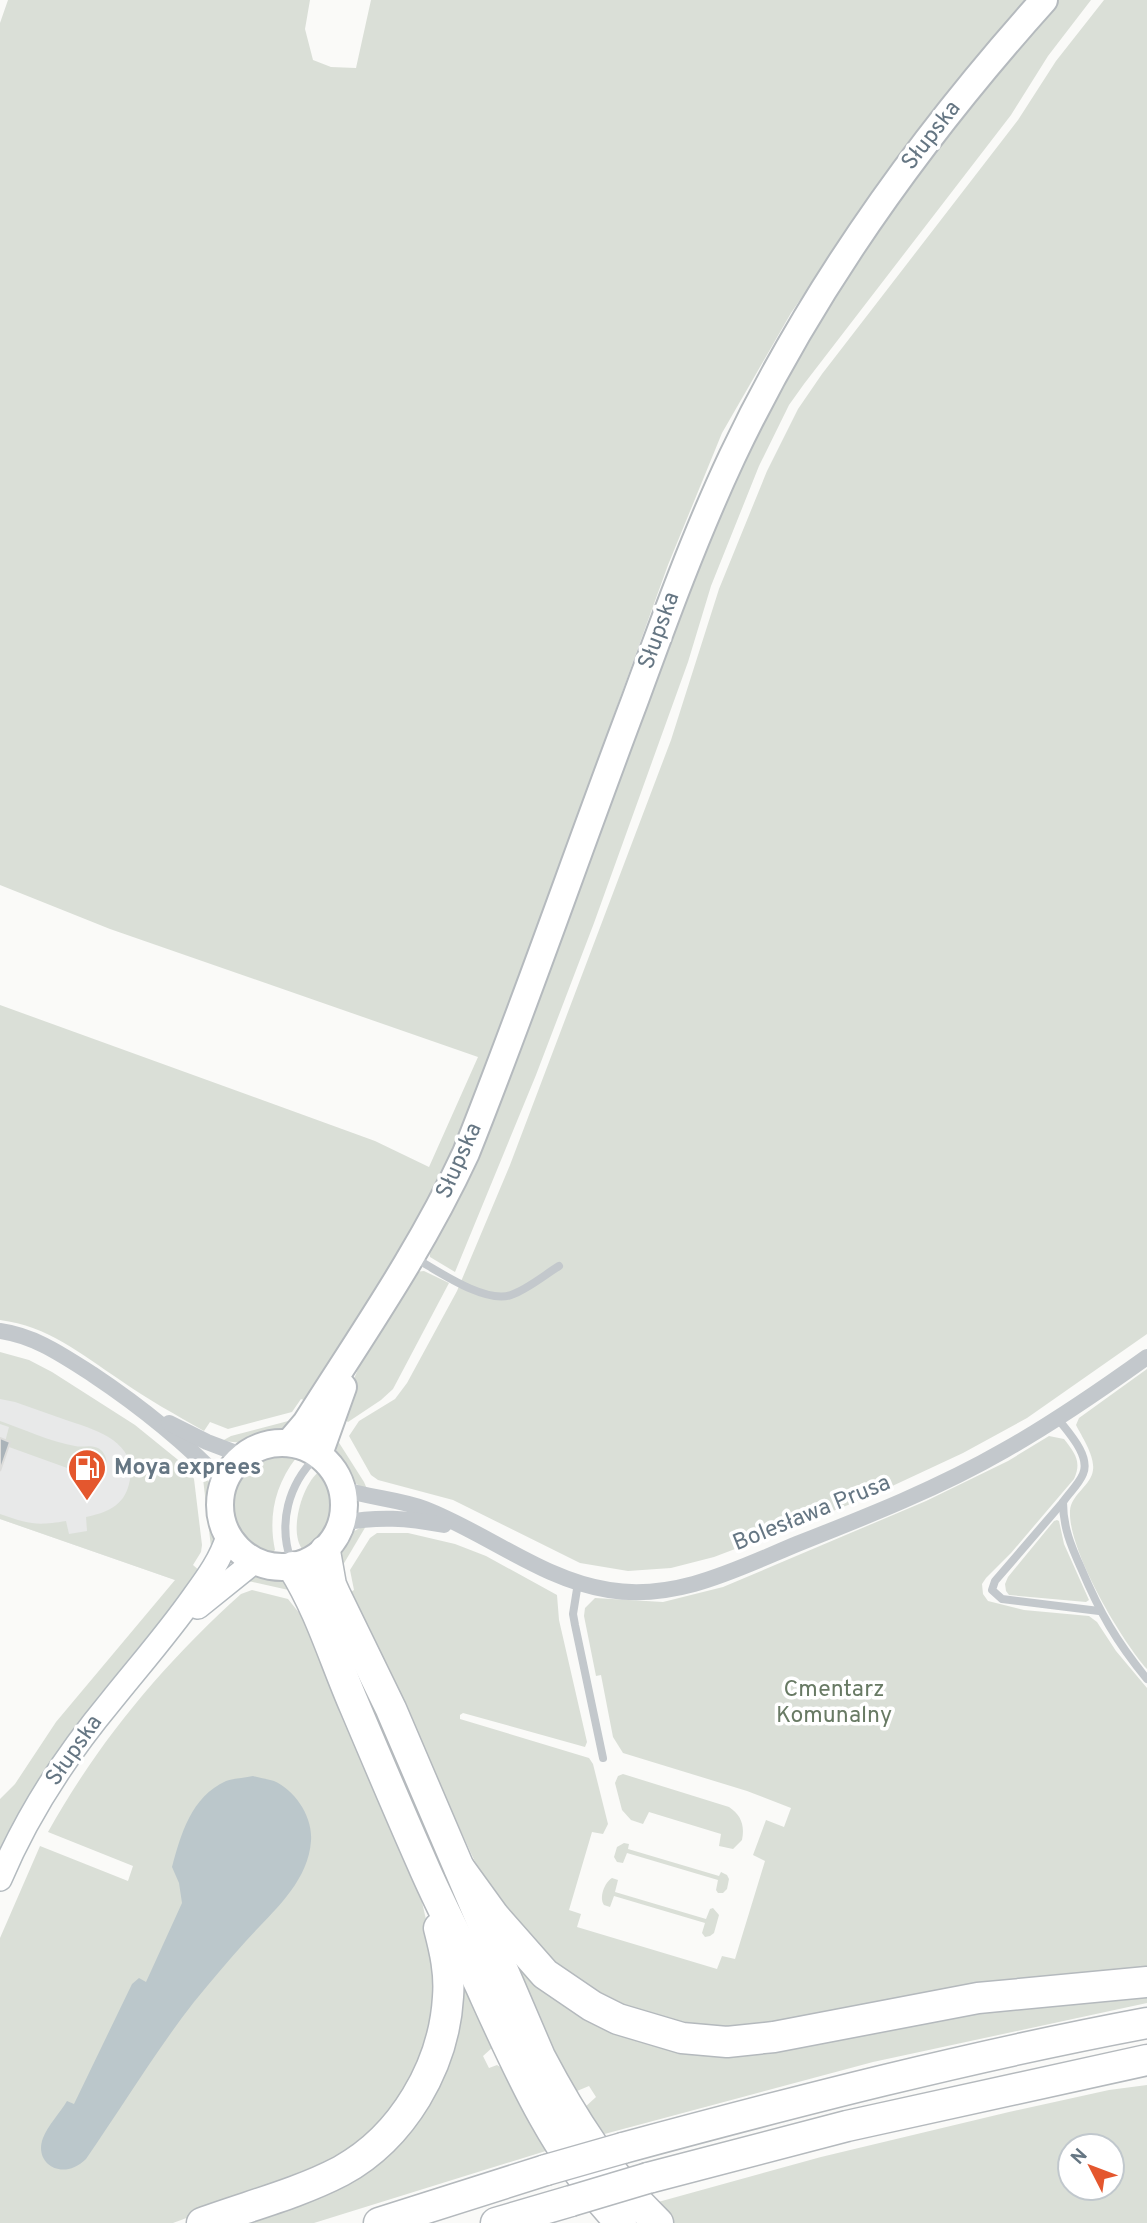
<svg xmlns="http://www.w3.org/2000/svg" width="1147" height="2223" viewBox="0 0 1147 2223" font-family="Overpass,sans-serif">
  <rect width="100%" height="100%" fill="#fafaf8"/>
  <!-- built -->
  <path fill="#e8e9e9" d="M0 1393 108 1430 145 1460 175 1580 0 1519Z"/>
  <!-- green -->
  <g fill="#dadfd7" fill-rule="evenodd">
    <path d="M8 0H310L305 29 313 60 331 67 356 68 371 0H1028L883 179 791 313 722 433 668 565 489 1061 443 1178 310 1402 301 1399 292 1412 228 1429 210 1422 204 1431C176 1415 147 1399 120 1380 81 1354 48 1326 0 1320V1005L375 1141 429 1167 478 1057 110 929 0 885V23Z"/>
    <path d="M1056 0H1091L1048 56 1011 115 804 384 789 405 759 466 711 586 688 662 594 923 536 1075 455 1272 430 1257 429 1248 716 511 798 350 902 189Z"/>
    <path d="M1104 0H1147V1334L1027 1418 963 1453 873 1495 803 1523 714 1557 671 1568 628 1571 580 1563 453 1500 378 1480 371 1475 349 1436 359 1421 395 1399 407 1383 457 1291 510 1165 671 740 719 589 767 471 798 409 822 374 1018 120 1056 61Z"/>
    <path d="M424 1271 449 1283 393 1389 381 1400 348 1422 339 1416 360 1364 415 1272Z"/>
    <path d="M0 1352 29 1360 52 1372 135 1425 188 1468 194 1479 202 1545 201 1552 193 1565 201 1572C150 1635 93 1698 48 1766 30 1795 15 1826 0 1856V1799L15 1784 56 1722 175 1580 0 1519V1514C29 1524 36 1526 66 1521L69 1534 87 1531 86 1517C106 1513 124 1506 129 1484 140 1442 96 1430 66 1420 49 1414 32 1408 15 1402L0 1399Z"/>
    <path d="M1147 1369V1669C1121 1640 1068 1550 1070 1511 1071 1494 1091 1486 1093 1470 1095 1456 1082 1437 1076 1425L1079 1418Z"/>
    <path d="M292 1420 283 1433 244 1443 222 1441 231 1436Z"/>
    <path d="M0 1421C23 1429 51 1442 75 1446 84 1448 94 1443 102 1451 108 1458 107 1465 105 1472L94 1480H85L70 1469 9 1447 10 1444 5 1442 9 1427 0 1424Z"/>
    <path d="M1049 1436 1064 1439C1075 1453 1082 1462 1074 1479L1011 1553 986 1578 982 1584 983 1594 988 1601 1024 1610 1089 1616 1097 1622 1116 1651 1147 1688V1971L769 2029H706L636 2014 559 1971 504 1910 476 1864 410 1721 346 1595 354 1590 350 1570 370 1538 377 1533H408L455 1544 486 1556 557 1595 559 1620 587 1742 585 1747 463 1713 460 1715V1719L589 1758 593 1764 608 1824 603 1834 592 1832 569 1910 581 1914 577 1927 717 1969 722 1956 735 1959 765 1861 753 1855 766 1820 784 1827 791 1808 747 1791 623 1753 613 1737 601 1675 596 1676 584 1616 585 1608 595 1598 663 1602 723 1587 926 1501 1008 1461Z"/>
    <path d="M336 1438 364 1482 367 1489C346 1483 334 1459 336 1438Z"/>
    <path d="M279 1454H289L296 1458C275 1485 268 1517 275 1550L272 1553C215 1535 223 1467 279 1454Z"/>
    <path d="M202 1470C214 1485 211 1496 214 1514 216 1531 218 1536 213 1554L211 1547Z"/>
    <path d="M320 1471C342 1500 332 1531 303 1550 288 1533 302 1483 320 1471Z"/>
    <path d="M1057 1520 1059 1521 1064 1544 1089 1600 1086 1602 1009 1595 1006 1591 1005 1584 1008 1577 1054 1521Z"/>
    <path d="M366 1526 340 1570 334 1557C340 1541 349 1531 366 1526Z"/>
    <path d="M259 1571 287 1578 293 1591 248 1581Z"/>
    <path d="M252 1590 288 1599 300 1614 310 1611 419 1889 436 1963 429 2045 387 2120 335 2163 173 2223H0V1938L40 1846 128 1881 133 1866 48 1832C98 1742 165 1662 241 1594Z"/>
    <path d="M623 1774 729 1807C741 1815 745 1825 742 1840L733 1849 719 1846 721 1834 649 1812 643 1824 631 1820 622 1810 615 1783 618 1776Z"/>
    <path d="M624 1843 629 1844 628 1849 719 1876 721 1872 727 1875 729 1879 727 1889 723 1893H718L716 1890 718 1880 627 1853 623 1863 617 1862 614 1857 617 1847Z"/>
    <path d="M612 1878 618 1880 615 1892 706 1919 710 1909 713 1908 719 1915 714 1933 710 1936 705 1937 702 1933 705 1923 614 1896 610 1907 604 1905C599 1898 604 1883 612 1878Z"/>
    <path d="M502 1948 626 2032 888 2022 1147 1990V2003L873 2062 597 2136 584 2108 596 2097 589 2086 577 2091H572Z"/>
    <path d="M458 1972 493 2047 483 2056 489 2068 497 2065 505 2070 549 2150 314 2223H228L387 2150Z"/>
    <path d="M1147 2085V2223H670L651 2204 821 2157 1009 2112 1109 2090ZM1070 2146H1112V2188H1070Z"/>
  </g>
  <!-- water -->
  <path fill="#bbc7cb" d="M253 1776C260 1778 268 1779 274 1781 295 1790 313 1817 311 1841 308 1883 272 1912 246 1941 228 1961 211 1981 194 2002 155 2052 122 2107 86 2159 63 2182 33 2164 43 2138 48 2125 60 2113 67 2101L74 2104 132 1984 139 1978 146 1982 182 1903 179 1883 172 1867C181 1834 191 1797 226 1781 234 1778 245 1778 253 1776Z"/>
  <!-- building -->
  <path fill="#aab3b9" stroke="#dcdcda" stroke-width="2" d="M0 1438 10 1442 0 1471Z"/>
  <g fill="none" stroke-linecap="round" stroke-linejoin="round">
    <defs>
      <g id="secondary">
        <path d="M198 1607 255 1561"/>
        <path d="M0 1879C27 1815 67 1754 111 1701 139 1666 168 1633 194 1596 208 1577 221 1559 228 1536"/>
      </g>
      <g id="primary">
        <circle cx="282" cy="1505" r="62"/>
        <path d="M289 1443 306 1423C363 1333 421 1250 466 1153 526 1003 578 850 635 700 665 618 695 536 732 457 811 290 921 137 1044 0"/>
        <path d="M319 1454 343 1387"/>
      </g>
      <g id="highway">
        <path d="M325 1551 331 1585 335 1594 391 1709 540 2057C572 2118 608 2175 658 2223"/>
        <path d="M293 1567C321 1612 334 1659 355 1707 377 1759 399 1811 422 1863 440 1905 462 1946 481 1987 519 2071 556 2156 621 2223"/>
        <path d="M460 1869 494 1916 545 1974 592 2006 618 2019 682 2038 727 2042 774 2037 978 1998 1147 1982"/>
        <path d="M623 2148C797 2101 971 2056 1147 2023"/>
        <path d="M648 2178 847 2126 1147 2060"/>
        <path d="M202 2223C248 2206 297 2194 341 2171 403 2137 444 2066 448 1997 450 1973 445 1951 439 1928"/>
        <path d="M379 2223 546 2170"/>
        <path d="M496 2223 571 2201"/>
      </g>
    </defs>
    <!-- secondary casing -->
    <use href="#secondary" stroke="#b3babf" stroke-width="26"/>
    <!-- primary casing -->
    <use href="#primary" stroke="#b5babe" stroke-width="30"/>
    <!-- highway casing -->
    <use href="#highway" stroke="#b4b9bd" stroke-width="33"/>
    <!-- lane -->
    <g stroke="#c3c8cc" stroke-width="8">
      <path d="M415 1258C438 1271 485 1304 511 1295 528 1289 543 1276 559 1266"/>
      <path d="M1058 1419C1068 1432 1091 1456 1083 1474 1079 1484 1069 1493 1063 1502 1063 1527 1071 1546 1081 1568 1100 1613 1116 1641 1147 1679"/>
      <path d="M1063 1502 995 1581 992 1590 1002 1599 1099 1611"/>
      <path d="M291 1561C278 1523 288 1485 316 1457"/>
      <path d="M578 1583 573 1614 575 1625 603 1758"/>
    </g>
    <!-- street -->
    <g stroke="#c3c8cc" stroke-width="16">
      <path d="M0 1331C35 1336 62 1355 92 1374 140 1406 184 1441 224 1483"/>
      <path d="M169 1423 207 1442 244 1456"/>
      <path d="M343 1489C370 1498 398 1499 425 1509 487 1533 543 1580 609 1590 676 1601 737 1569 797 1544 868 1516 939 1488 1005 1450 1055 1422 1101 1390 1147 1357"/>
      <path d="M342 1523C379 1516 407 1518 444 1525"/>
    </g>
    <!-- secondary -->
    <use href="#secondary" stroke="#fff" stroke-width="23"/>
    <!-- primary -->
    <use href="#primary" stroke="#fff" stroke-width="26"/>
    <!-- highway -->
    <use href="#highway" stroke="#fff" stroke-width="30"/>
    <defs>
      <g id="highway-bridge">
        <path d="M546 2170 623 2148"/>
        <path d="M571 2201 648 2178"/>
      </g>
    </defs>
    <!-- highway-bridge casing -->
    <use href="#highway-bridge" stroke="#b4b9bd" stroke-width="33" stroke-linecap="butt"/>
    <!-- highway-bridge -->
    <use href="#highway-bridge" stroke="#fff" stroke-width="30"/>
  </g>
  <!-- icons -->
  <defs>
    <symbol id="fuel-pin" viewBox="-11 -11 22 30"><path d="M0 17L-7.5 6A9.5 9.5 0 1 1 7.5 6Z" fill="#e4572e" stroke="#fff"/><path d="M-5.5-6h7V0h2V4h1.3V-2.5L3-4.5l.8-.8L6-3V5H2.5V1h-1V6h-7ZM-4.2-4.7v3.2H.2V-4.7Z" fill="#fff"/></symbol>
  </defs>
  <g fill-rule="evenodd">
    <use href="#fuel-pin" x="65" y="1446" width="44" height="60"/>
  </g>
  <g text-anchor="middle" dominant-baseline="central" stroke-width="7" stroke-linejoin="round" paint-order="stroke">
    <!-- street labels -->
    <g font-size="23" fill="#657683" stroke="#fff">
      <text transform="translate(932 136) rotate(-52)">Słupska</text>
      <text transform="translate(660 631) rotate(-70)">Słupska</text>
      <text transform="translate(460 1161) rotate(-66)">Słupska</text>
      <text transform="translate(812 1514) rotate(-22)">Bolesława Prusa</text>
      <text transform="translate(75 1751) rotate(-55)">Słupska</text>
    </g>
    <!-- poi labels -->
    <g font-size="23" font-weight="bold" fill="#657683" stroke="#fff" text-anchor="start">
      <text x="114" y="1468">Moya exprees</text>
    </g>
    <!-- park labels -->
    <g font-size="23" fill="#687a64" stroke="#fff">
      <text x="834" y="1690">Cmentarz<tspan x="834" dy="26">Komunalny</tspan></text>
    </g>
  </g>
  <!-- north arrow -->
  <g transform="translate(1091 2167) rotate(312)"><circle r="33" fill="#ffffff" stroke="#c1c8cd" stroke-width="2"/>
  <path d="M0-5L12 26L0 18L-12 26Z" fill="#e4572e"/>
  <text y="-10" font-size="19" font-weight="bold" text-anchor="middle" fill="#657683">N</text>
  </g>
</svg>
